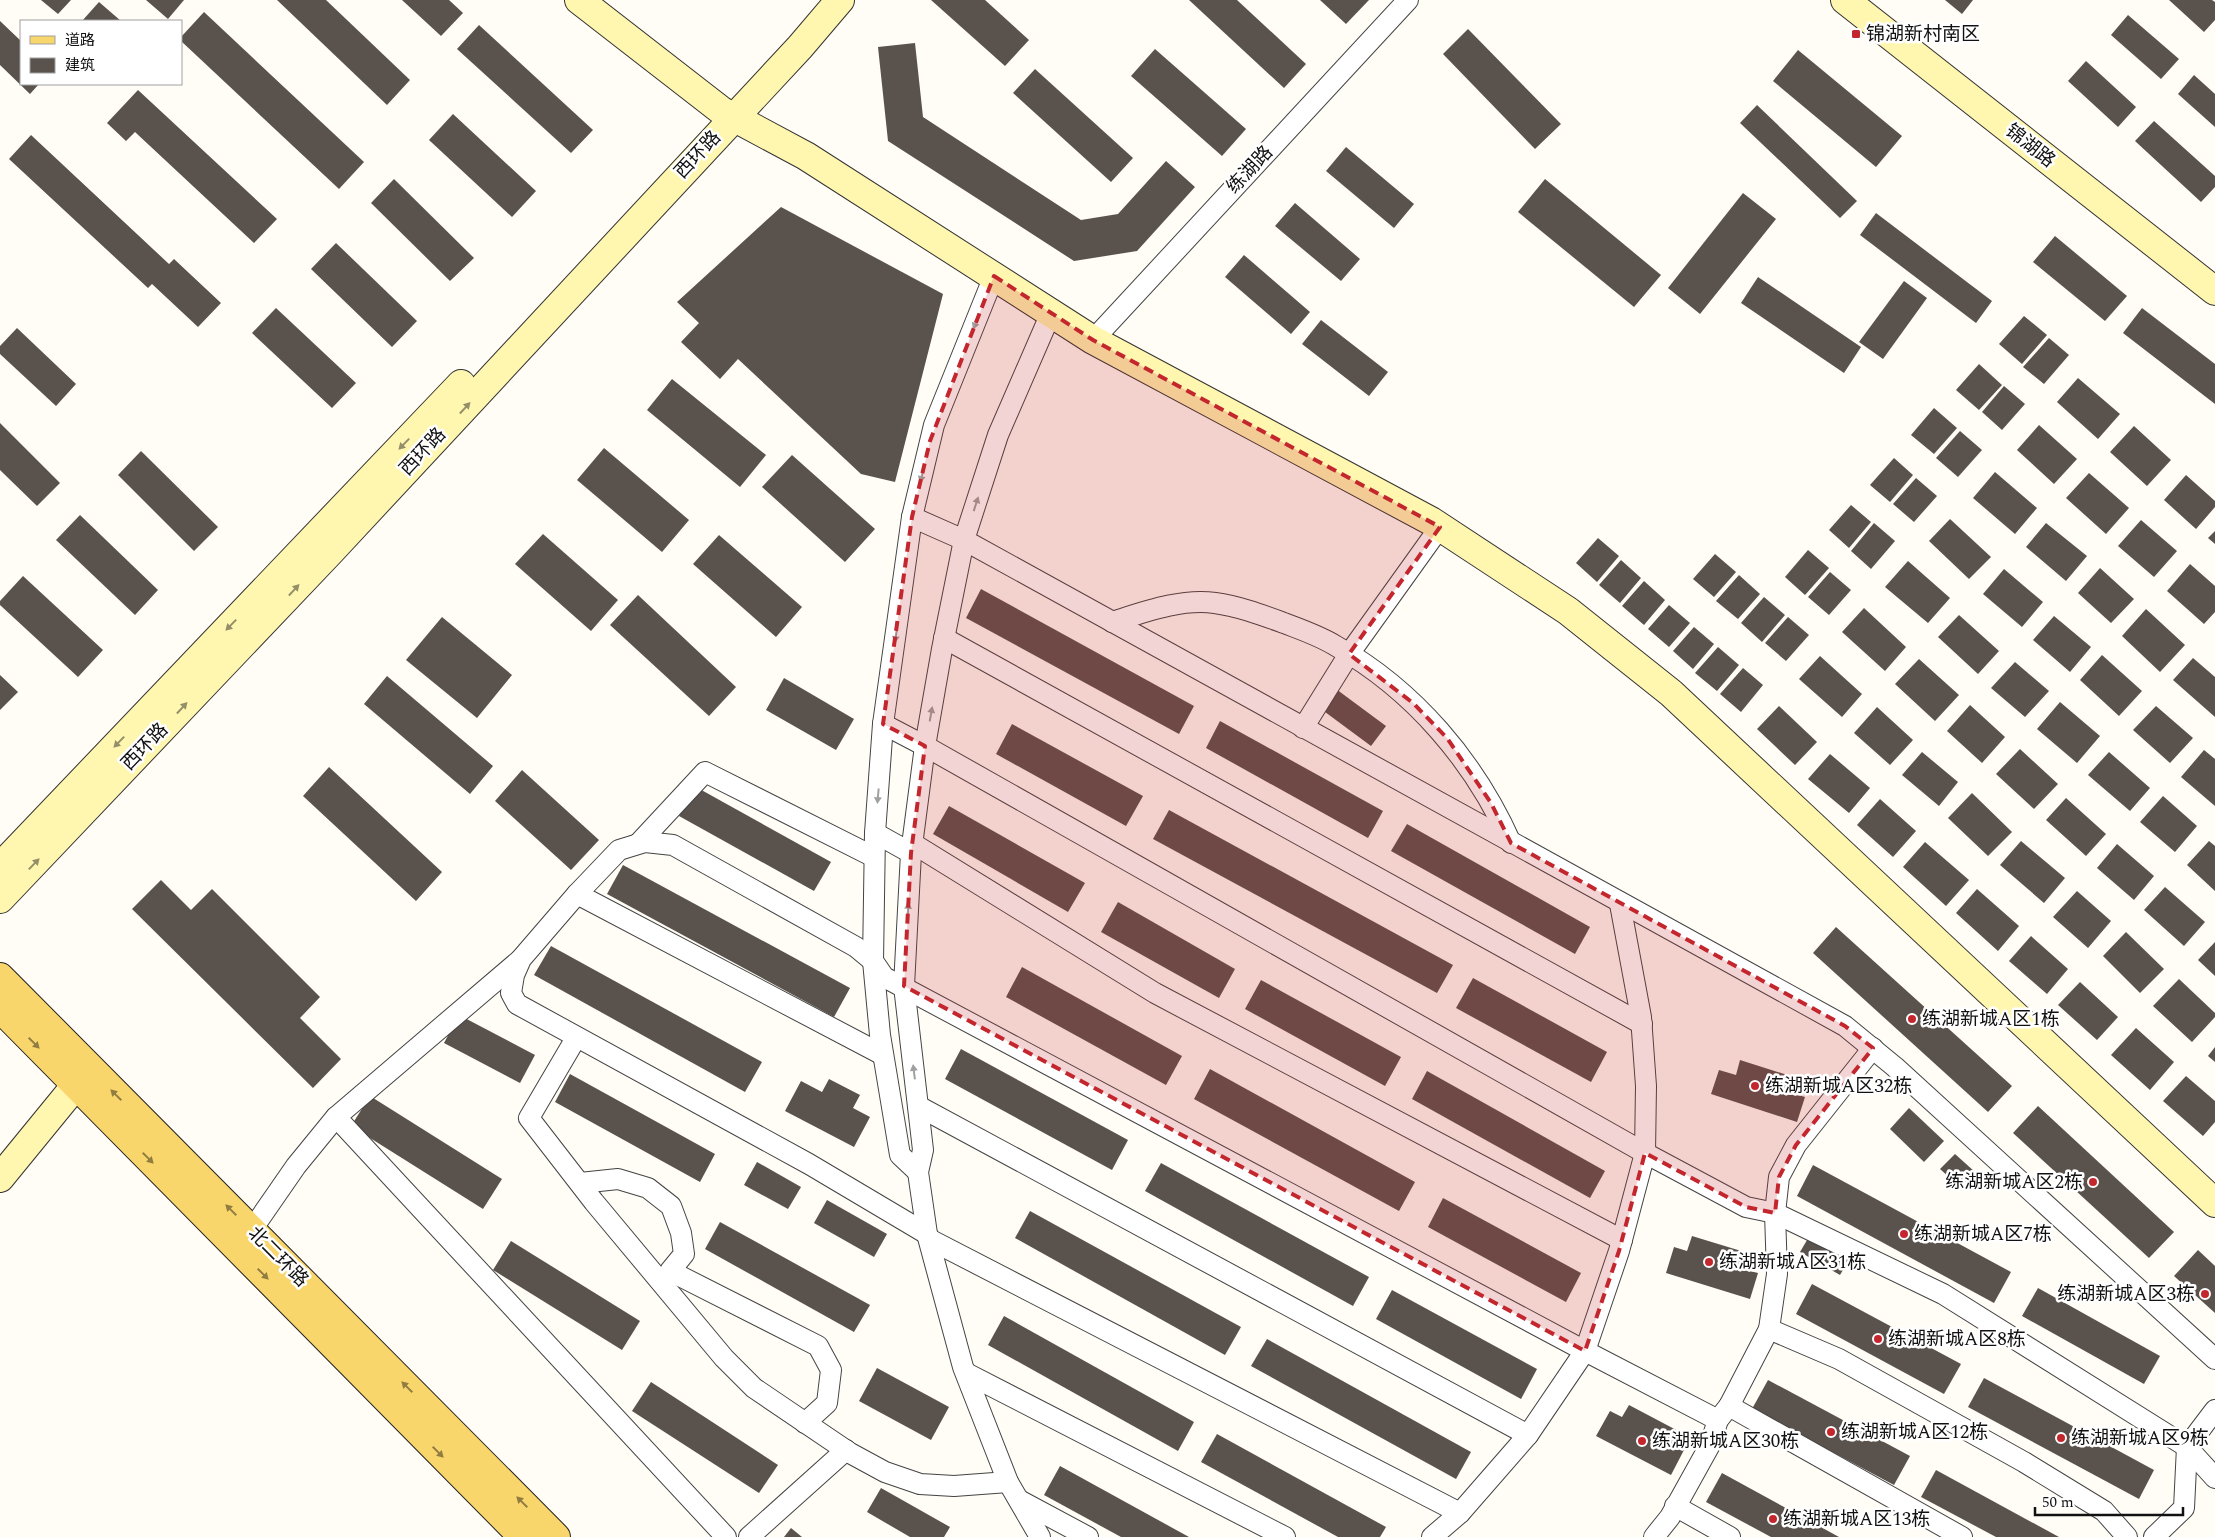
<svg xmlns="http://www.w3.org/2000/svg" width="2215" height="1537" viewBox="0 0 2215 1537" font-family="Spectral,'Noto Sans SC',serif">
  <rect width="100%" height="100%" fill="#fffdf5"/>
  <!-- building -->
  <g fill="#5a524d">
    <path d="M41 0H71L58 14Z"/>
    <path d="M146 0H184L168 19Z"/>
    <path d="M277 0H326L410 80 387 105Z"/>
    <path d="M402 0H449L463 13 441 36Z"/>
    <path d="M931 0H985L1029 40 1005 66Z"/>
    <path d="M1189 0H1237L1306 64 1284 88Z"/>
    <path d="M1320 0H1369L1346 24Z"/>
    <path d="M1945 0H1973L1962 14Z"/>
    <path d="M2169 0H2212L2215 2V20L2204 32Z"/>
    <path d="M99 2 121 21H82Z"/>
    <path d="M204 12 364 162 339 189 181 41V37Z"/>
    <path d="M2128 15 2179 59 2161 79 2111 35Z"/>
    <path d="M0 21 21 41V84H39L30 94 0 65Z"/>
    <path d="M479 25 593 130 571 153 457 49Z"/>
    <path d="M1468 29 1561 124 1535 149 1443 54Z"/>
    <path d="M915 43 923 117 1081 220 1118 214 1166 161 1195 187 1137 251 1074 261 888 141 878 47Z"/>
    <path d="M1155 49 1246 129 1222 156 1131 76Z"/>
    <path d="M1798 50 1902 136 1876 167 1773 81Z"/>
    <path d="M2086 61 2136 107 2118 127 2068 81Z"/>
    <path d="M1035 69 1133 158 1111 182 1013 93Z"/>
    <path d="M2194 75 2215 94V127L2178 94Z"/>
    <path d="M138 90 277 219 254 243 135 132 126 141 107 123Z"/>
    <path d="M1757 105 1857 201 1840 218 1740 123Z"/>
    <path d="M453 114 536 191 512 217 429 140Z"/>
    <path d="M2154 121 2215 176V187L2201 202 2135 141Z"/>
    <path d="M31 135 169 264 174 259 221 303 198 327 152 284 148 288 9 159Z"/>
    <path d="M1346 147 1414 204 1394 228 1326 171Z"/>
    <path d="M394 179 474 258 450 281 371 203Z"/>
    <path d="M1545 179 1661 275 1634 307 1518 212Z"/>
    <path d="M1743 193 1776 219 1700 314 1668 288Z"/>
    <path d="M1295 203 1360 259 1341 281 1275 226Z"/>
    <path d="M781 207 943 294 895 482 861 474 738 359 720 379 681 342 699 323 677 302Z"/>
    <path d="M1876 213 1992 301 1976 323 1860 235Z"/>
    <path d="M2055 236 2127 296 2105 321 2033 262Z"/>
    <path d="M336 243 417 321 392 347 311 269Z"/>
    <path d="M1244 255 1310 312 1291 334 1225 277Z"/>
    <path d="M1758 277 1861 347 1844 373 1741 303Z"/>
    <path d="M1904 281 1927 298 1883 359 1859 342Z"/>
    <path d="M276 308 356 383 332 408 252 333Z"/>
    <path d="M2142 308 2215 364V404L2123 333Z"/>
    <path d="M2024 316 2047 335 2022 364 1999 344Z"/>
    <path d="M1321 320 1388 372 1369 396 1302 344Z"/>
    <path d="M17 328 76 384 56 406 0 354V346Z"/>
    <path d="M2049 338 2069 355 2044 384 2023 367Z"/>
    <path d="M1979 364 2002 385 1979 410 1956 390Z"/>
    <path d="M2078 378 2120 414 2098 439 2057 402Z"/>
    <path d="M672 379 766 455 740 487 647 410Z"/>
    <path d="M2004 386 2025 404 2002 430 1982 412Z"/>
    <path d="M1934 408 1957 428 1934 454 1911 435Z"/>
    <path d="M0 423 60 483 37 506 0 470Z"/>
    <path d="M2039 425 2077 459 2054 484 2017 450Z"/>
    <path d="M2134 426 2171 460 2147 486 2110 452Z"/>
    <path d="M1960 431 1982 450 1958 477 1936 458Z"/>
    <path d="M604 448 689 520 662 552 577 480Z"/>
    <path d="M141 451 218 527 194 551 118 475Z"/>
    <path d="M792 455 875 529 845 562 762 487Z"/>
    <path d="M1894 458 1913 475 1890 502 1870 485Z"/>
    <path d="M1995 472 2037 508 2015 534 1973 498Z"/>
    <path d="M2089 473 2129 508 2106 534 2066 498Z"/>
    <path d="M2186 475 2215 501V507L2196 529 2164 500Z"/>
    <path d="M1916 478 1937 496 1914 522 1893 504Z"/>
    <path d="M1851 505 1871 522 1849 548 1829 530Z"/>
    <path d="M80 515 158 590 135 615 56 540Z"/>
    <path d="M1950 519 1991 557 1969 579 1929 541Z"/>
    <path d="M2141 520 2177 551 2154 577 2118 546Z"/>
    <path d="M1874 523 1895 541 1871 569 1851 551Z"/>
    <path d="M2046 523 2087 556 2066 581 2026 547Z"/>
    <path d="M2215 531V544L2208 538Z"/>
    <path d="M543 534 618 600 591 631 515 564Z"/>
    <path d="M719 535 802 607 776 637 693 564Z"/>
    <path d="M1598 538 1619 556 1597 582 1576 563Z"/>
    <path d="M1808 550 1829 568 1805 595 1785 577Z"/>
    <path d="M1715 554 1736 572 1714 597 1693 579Z"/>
    <path d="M1621 560 1641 578 1620 603 1599 585Z"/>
    <path d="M1908 561 1950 598 1928 623 1885 587Z"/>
    <path d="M2190 564 2215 586V612L2204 624 2167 591Z"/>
    <path d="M2100 568 2134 599 2111 623 2078 593Z"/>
    <path d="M2004 569 2043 602 2022 627 1983 594Z"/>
    <path d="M1830 572 1851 590 1829 615 1808 597Z"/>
    <path d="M1739 575 1760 594 1738 619 1716 601Z"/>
    <path d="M23 576 103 650 78 677 0 605V601Z"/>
    <path d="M1644 581 1665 600 1644 625 1622 606Z"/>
    <path d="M981 589 1194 706 1179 734 966 618Z"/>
    <path d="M638 595 736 687 709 716 610 625Z"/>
    <path d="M1764 597 1785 615 1762 642 1741 623Z"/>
    <path d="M1669 605 1690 623 1669 647 1648 629Z"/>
    <path d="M1864 608 1906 647 1885 671 1842 632Z"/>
    <path d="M2146 609 2185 645 2160 672 2122 636Z"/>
    <path d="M1959 615 1999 651 1978 674 1938 637Z"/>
    <path d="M2054 616 2091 647 2070 672 2033 640Z"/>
    <path d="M442 617 512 675 477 718 406 660Z"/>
    <path d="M1788 617 1809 635 1786 661 1765 643Z"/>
    <path d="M1694 627 1714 644 1693 669 1673 651Z"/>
    <path d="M1718 647 1739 665 1717 691 1695 673Z"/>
    <path d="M2102 655 2142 691 2119 716 2080 680Z"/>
    <path d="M1820 656 1862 694 1842 717 1799 679Z"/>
    <path d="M2193 658 2215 677V717L2173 680Z"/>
    <path d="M1919 659 1959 695 1935 721 1895 684Z"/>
    <path d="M2015 662 2049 691 2025 717 1991 688Z"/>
    <path d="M1743 668 1763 685 1741 712 1720 694Z"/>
    <path d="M0 675 18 692 0 710Z"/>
    <path d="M387 676 493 766 470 794 364 704Z"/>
    <path d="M784 678 854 719 836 750 766 710Z"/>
    <path d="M1336 689 1386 726 1371 746 1321 709Z"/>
    <path d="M2060 702 2100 736 2077 763 2037 729Z"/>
    <path d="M1970 705 2005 737 1982 763 1947 731Z"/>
    <path d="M1779 706 1817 742 1795 765 1757 729Z"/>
    <path d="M2156 706 2193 738 2170 763 2133 730Z"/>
    <path d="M1877 707 1913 740 1890 765 1854 733Z"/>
    <path d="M1220 721 1383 811 1368 838 1206 748Z"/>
    <path d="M1012 724 1143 796 1126 826 996 754Z"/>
    <path d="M2020 749 2058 784 2034 809 1996 774Z"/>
    <path d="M2204 750 2215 759V806L2181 777Z"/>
    <path d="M1922 752 1958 782 1939 806 1902 775Z"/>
    <path d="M2109 752 2150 788 2130 811 2088 775Z"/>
    <path d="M1830 754 1870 788 1849 813 1808 779Z"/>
    <path d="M329 767 442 872 416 901 303 796Z"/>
    <path d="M522 770 599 840 571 870 495 801Z"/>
    <path d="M696 787 831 862 814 891 679 816Z"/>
    <path d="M1972 793 2012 832 1988 856 1948 818Z"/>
    <path d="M2163 796 2197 826 2175 852 2140 822Z"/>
    <path d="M2066 798 2106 834 2086 856 2046 820Z"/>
    <path d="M1880 799 1916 831 1893 857 1857 825Z"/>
    <path d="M949 806 1085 883 1068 912 933 834Z"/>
    <path d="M1169 810 1453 965 1437 993 1153 839Z"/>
    <path d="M1407 824 1590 927 1575 954 1391 851Z"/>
    <path d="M2021 841 2065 878 2044 903 2000 865Z"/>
    <path d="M2209 841 2215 846V891L2187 865Z"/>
    <path d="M1925 842 1969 880 1946 906 1903 867Z"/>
    <path d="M2117 844 2154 876 2134 900 2097 868Z"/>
    <path d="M623 865 850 988 834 1017 607 894Z"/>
    <path d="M161 880 191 910 212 889 320 997 300 1018 341 1059 313 1088 132 909Z"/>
    <path d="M2165 887 2205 922 2184 946 2144 910Z"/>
    <path d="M1977 889 2019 926 1998 951 1956 913Z"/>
    <path d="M2077 891 2111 921 2088 948 2053 917Z"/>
    <path d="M1118 902 1235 969 1219 998 1101 932Z"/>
    <path d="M1836 927 2012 1086 1988 1112 1813 953Z"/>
    <path d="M2126 932 2164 969 2140 993 2103 956Z"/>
    <path d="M2031 936 2068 969 2047 994 2009 961Z"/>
    <path d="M2215 942V976L2198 960Z"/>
    <path d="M551 946 762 1062 745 1092 534 975Z"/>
    <path d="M1022 967 1182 1056 1166 1085 1006 997Z"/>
    <path d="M1473 978 1607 1052 1591 1082 1456 1008Z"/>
    <path d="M2179 979 2215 1013V1017L2192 1042 2153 1006Z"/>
    <path d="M1261 980 1401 1057 1385 1086 1245 1009Z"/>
    <path d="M2080 982 2118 1017 2097 1040 2058 1005Z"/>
    <path d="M459 1015 535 1055 520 1083 444 1043Z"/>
    <path d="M2136 1028 2174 1062 2150 1090 2111 1055Z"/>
    <path d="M2215 1047V1062L2208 1056Z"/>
    <path d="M961 1049 1128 1140 1112 1170 945 1079Z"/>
    <path d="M1740 1060 1800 1079 1795 1094 1805 1097 1797 1122 1711 1094 1719 1070 1736 1075Z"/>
    <path d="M1210 1069 1415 1182 1399 1211 1194 1099Z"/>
    <path d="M1427 1071 1605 1171 1590 1198 1412 1099Z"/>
    <path d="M570 1074 715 1154 700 1182 555 1102Z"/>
    <path d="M2186 1076 2215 1101V1122L2203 1136 2163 1101Z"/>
    <path d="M829 1079 860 1095 853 1108 870 1117 854 1147 785 1111 801 1081 822 1092Z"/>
    <path d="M370 1096 502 1179 483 1209 351 1126Z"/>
    <path d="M2038 1106 2174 1232 2149 1258 2013 1133Z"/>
    <path d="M1909 1108 1944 1141 1924 1162 1890 1129Z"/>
    <path d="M1955 1154 1975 1172 1960 1187 1940 1169Z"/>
    <path d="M757 1162 801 1187 788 1209 744 1185Z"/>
    <path d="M1161 1163 1369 1277 1353 1306 1145 1191Z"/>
    <path d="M1813 1165 2011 1272 1994 1303 1797 1196Z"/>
    <path d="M1443 1198 1581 1273 1566 1302 1428 1227Z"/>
    <path d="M827 1200 887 1234 874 1257 814 1223Z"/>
    <path d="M1030 1211 1241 1327 1225 1355 1015 1238Z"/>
    <path d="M720 1222 870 1305 854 1332 705 1249Z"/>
    <path d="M1810 1235 1850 1258 1840 1275 1800 1252Z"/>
    <path d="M1692 1236 1751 1254 1746 1270 1758 1273 1750 1299 1666 1273 1674 1247 1687 1251Z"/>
    <path d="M511 1241 640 1321 622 1350 493 1270Z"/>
    <path d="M2198 1250 2215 1266V1313L2174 1276Z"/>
    <path d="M1812 1284 1961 1364 1944 1394 1796 1314Z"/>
    <path d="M2038 1288 2160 1356 2144 1384 2022 1316Z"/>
    <path d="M1392 1290 1537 1369 1521 1399 1376 1319Z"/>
    <path d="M1004 1316 1194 1422 1178 1451 988 1345Z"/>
    <path d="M1267 1339 1471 1452 1456 1479 1251 1366Z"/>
    <path d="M877 1368 949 1407 931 1440 859 1401Z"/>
    <path d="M1984 1378 2154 1470 2139 1499 1968 1407Z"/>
    <path d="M1768 1380 1910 1456 1894 1485 1752 1409Z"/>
    <path d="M651 1382 778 1465 759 1493 632 1411Z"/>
    <path d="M1629 1405 1682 1433 1676 1446 1684 1450 1671 1475 1596 1436 1610 1411 1622 1417Z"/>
    <path d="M1217 1434 1386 1527 1380 1537H1338L1201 1462Z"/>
    <path d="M1060 1466 1189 1537H1121L1044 1495Z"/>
    <path d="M1936 1470 2059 1537H1996L1921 1497Z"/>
    <path d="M1722 1473 1839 1537H1771L1706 1502Z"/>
    <path d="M881 1488 950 1527 944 1537H910L867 1512Z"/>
    <path d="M791 1528 802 1537H784Z"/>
  </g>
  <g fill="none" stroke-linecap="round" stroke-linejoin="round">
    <defs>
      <g id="street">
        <path d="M1093 340 1408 0"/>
        <path d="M912 517 964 540 1845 1026 1895 1067 2215 1359"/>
        <path d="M1112 622C1144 612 1182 598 1215 603 1238 606 1262 615 1284 623 1302 630 1320 636 1336 646 1414 690 1475 762 1511 843"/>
        <path d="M944 638 1642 1024"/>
        <path d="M883 724 925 746 1645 1153 1746 1207 1775 1213 1943 1294 2187 1447 2215 1478"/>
        <path d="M1303 728 1349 654 1440 527"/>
        <path d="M875 833 911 853"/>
        <path d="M639 843 705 772 874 857"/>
        <path d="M912 843 1155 993 1622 1240"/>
        <path d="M577 894 883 1055"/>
        <path d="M520 960 336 1117 726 1537"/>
        <path d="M576 1038 529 1118 594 1202 724 1358 754 1388 850 1453 885 1472 920 1484 954 1486 1008 1482"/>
        <path d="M918 1106 1528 1435"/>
        <path d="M918 1172 900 1155 880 1035 873 961 875 833 883 724 912 517 934 425 994 276"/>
        <path d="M580 1183 618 1179 648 1188 671 1206 681 1233 684 1254 670 1271 818 1346 831 1370 827 1403 805 1423"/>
        <path d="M251 1231 296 1166 336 1117"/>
        <path d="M927 1234 809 1164 517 1004 511 993 514 975 521 959 577 894 619 850 645 842 673 845 856 947 873 961 884 977 1585 1351 1718 1420"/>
        <path d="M929 1239 1460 1513"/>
        <path d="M1769 1329 1839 1359 2024 1462 2104 1511 2127 1537"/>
        <path d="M966 1373 1285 1537"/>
        <path d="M1729 1406 1962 1537"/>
        <path d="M1019 1500 1088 1537"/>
        <path d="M1675 1506 1730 1537"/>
        <path d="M749 1537 846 1450"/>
        <path d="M1040 1537 1008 1482 963 1367 927 1234 918 1172 923 1150 904 986 911 853 925 746 942 649 964 540 998 435 1051 313"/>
        <path d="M1432 1537 1460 1513 1528 1435 1585 1351 1619 1251 1645 1153 1646 1086 1641 1017 1620 904"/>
        <path d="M1654 1537 1670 1517 1710 1445 1718 1420 1729 1406 1769 1329 1777 1274 1775 1213 1779 1177 1796 1145 1873 1048"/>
        <path d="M2154 1537 2184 1508 2187 1447 2215 1410"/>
      </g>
      <g id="secondary">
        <path d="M579 0 722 111 806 156 1093 340 1431 521 1568 611 1671 693 2215 1203"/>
        <path d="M1845 0 2215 291"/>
        <path d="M0 867 461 384"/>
        <path d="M0 899 331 551 800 47 840 0"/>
        <path d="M0 1178 76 1085"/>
      </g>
      <g id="primary">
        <path d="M0 977 556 1537"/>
        <path d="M0 1008 523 1537"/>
      </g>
    </defs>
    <!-- street casing -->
    <use href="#street" stroke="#444" stroke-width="22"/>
    <!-- secondary casing -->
    <use href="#secondary" stroke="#333" stroke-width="30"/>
    <!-- primary casing -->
    <use href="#primary" stroke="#222" stroke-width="30"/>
    <!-- street -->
    <use href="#street" stroke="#fff" stroke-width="20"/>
    <!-- secondary -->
    <use href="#secondary" stroke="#fff6b0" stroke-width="28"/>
    <!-- primary -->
    <use href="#primary" stroke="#f9d66b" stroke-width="28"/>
  </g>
  <!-- one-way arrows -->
  <defs><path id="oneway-solid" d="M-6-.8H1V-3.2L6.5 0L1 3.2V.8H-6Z" transform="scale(1.25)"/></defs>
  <g fill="#a0a0a0">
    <use href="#oneway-solid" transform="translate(976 322) rotate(112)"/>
    <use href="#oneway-solid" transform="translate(922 475) rotate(104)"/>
    <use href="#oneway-solid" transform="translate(976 504) rotate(-72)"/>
    <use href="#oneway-solid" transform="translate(896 635) rotate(98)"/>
    <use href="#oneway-solid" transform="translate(931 714) rotate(-80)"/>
    <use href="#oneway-solid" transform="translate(878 796) rotate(95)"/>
    <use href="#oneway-solid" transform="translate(908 910) rotate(-87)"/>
    <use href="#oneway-solid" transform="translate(914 1072) rotate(-97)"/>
  </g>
  <g fill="#948f68">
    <use href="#oneway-solid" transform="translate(465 408) rotate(-47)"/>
    <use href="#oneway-solid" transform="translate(404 444) rotate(134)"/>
    <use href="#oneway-solid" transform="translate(294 590) rotate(-47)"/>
    <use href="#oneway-solid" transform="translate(231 625) rotate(134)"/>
    <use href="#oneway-solid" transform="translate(182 708) rotate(-47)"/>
    <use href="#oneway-solid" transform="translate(119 742) rotate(134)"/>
    <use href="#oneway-solid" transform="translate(34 864) rotate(-46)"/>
  </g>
  <g fill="#917d42">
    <use href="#oneway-solid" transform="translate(34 1043) rotate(45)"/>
    <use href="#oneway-solid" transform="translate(116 1095) rotate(-135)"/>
    <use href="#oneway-solid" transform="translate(148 1158) rotate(45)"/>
    <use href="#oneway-solid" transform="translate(231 1210) rotate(-135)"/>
    <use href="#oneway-solid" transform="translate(263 1274) rotate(45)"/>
    <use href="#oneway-solid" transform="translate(407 1387) rotate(-135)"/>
    <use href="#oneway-solid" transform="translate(438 1452) rotate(45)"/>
    <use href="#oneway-solid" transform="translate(522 1502) rotate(-135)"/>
  </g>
  <!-- marked area -->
  <path fill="#c4262e" fill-opacity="0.2" stroke="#c4262e" stroke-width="4" stroke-dasharray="10 6" stroke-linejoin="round" d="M994 276 1093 340 1440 527 1349 654 1413 703 1447 738 1491 803 1511 843 1845 1026 1873 1048 1796 1145 1779 1177 1775 1213 1746 1207 1645 1153 1619 1251 1585 1351 904 986 911 853 925 746 883 724 912 517 930 441Z"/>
  <!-- markers -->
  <g fill="#c4262e" stroke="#fff" stroke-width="2">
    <rect x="1851" y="29" width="10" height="10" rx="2.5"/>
    <circle cx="1912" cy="1019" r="5"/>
    <circle cx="1755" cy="1086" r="5"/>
    <circle cx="2093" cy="1182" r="5"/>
    <circle cx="1904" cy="1234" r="5"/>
    <circle cx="1709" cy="1262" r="5"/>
    <circle cx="2205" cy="1294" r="5"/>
    <circle cx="1878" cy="1339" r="5"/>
    <circle cx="1831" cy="1432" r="5"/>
    <circle cx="2061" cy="1438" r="5"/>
    <circle cx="1642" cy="1441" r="5"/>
    <circle cx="1773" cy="1519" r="5"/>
  </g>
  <g text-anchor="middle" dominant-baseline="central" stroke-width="5" stroke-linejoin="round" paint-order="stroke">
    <!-- poi labels -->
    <g font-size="19" fill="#111" stroke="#fff" text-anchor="start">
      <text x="1866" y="34">锦湖新村南区</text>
      <text x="1922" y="1019">练湖新城A区1栋</text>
      <text x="1765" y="1086">练湖新城A区32栋</text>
      <text x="2083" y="1182" text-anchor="end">练湖新城A区2栋</text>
      <text x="1914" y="1234">练湖新城A区7栋</text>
      <text x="1719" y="1262">练湖新城A区31栋</text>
      <text x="2195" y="1294" text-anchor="end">练湖新城A区3栋</text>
      <text x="1888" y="1339">练湖新城A区8栋</text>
      <text x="1841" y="1432">练湖新城A区12栋</text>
      <text x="2071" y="1438">练湖新城A区9栋</text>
      <text x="1652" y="1441">练湖新城A区30栋</text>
      <text x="1783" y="1519">练湖新城A区13栋</text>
    </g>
    <!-- street labels -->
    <g font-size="19" fill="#111" stroke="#fff">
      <text transform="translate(2030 146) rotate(38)">锦湖路</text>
      <text transform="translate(698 155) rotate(-47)">西环路</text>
      <text transform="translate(1250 170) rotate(-47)">练湖路</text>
      <text transform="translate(423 452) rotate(-47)">西环路</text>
      <text transform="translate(145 747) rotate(-46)">西环路</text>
      <text transform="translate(278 1257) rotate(45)">北二环路</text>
    </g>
  </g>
  <!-- legend -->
  <rect x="20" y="20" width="162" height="65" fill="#ffffff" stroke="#a0a0a0"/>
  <rect x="30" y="36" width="25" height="8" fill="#f9d66b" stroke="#a0a0a0"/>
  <text x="65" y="45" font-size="15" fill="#111111">道路</text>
  <rect x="30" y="58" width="25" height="15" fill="#5a524d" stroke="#a0a0a0"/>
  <text x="65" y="70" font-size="15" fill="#111111">建筑</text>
  <!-- scale -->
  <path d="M2035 1507v8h148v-8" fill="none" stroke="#111111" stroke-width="2.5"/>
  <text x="2042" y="1507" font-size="15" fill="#111111" stroke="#ffffff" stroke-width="4" paint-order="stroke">50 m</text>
</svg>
